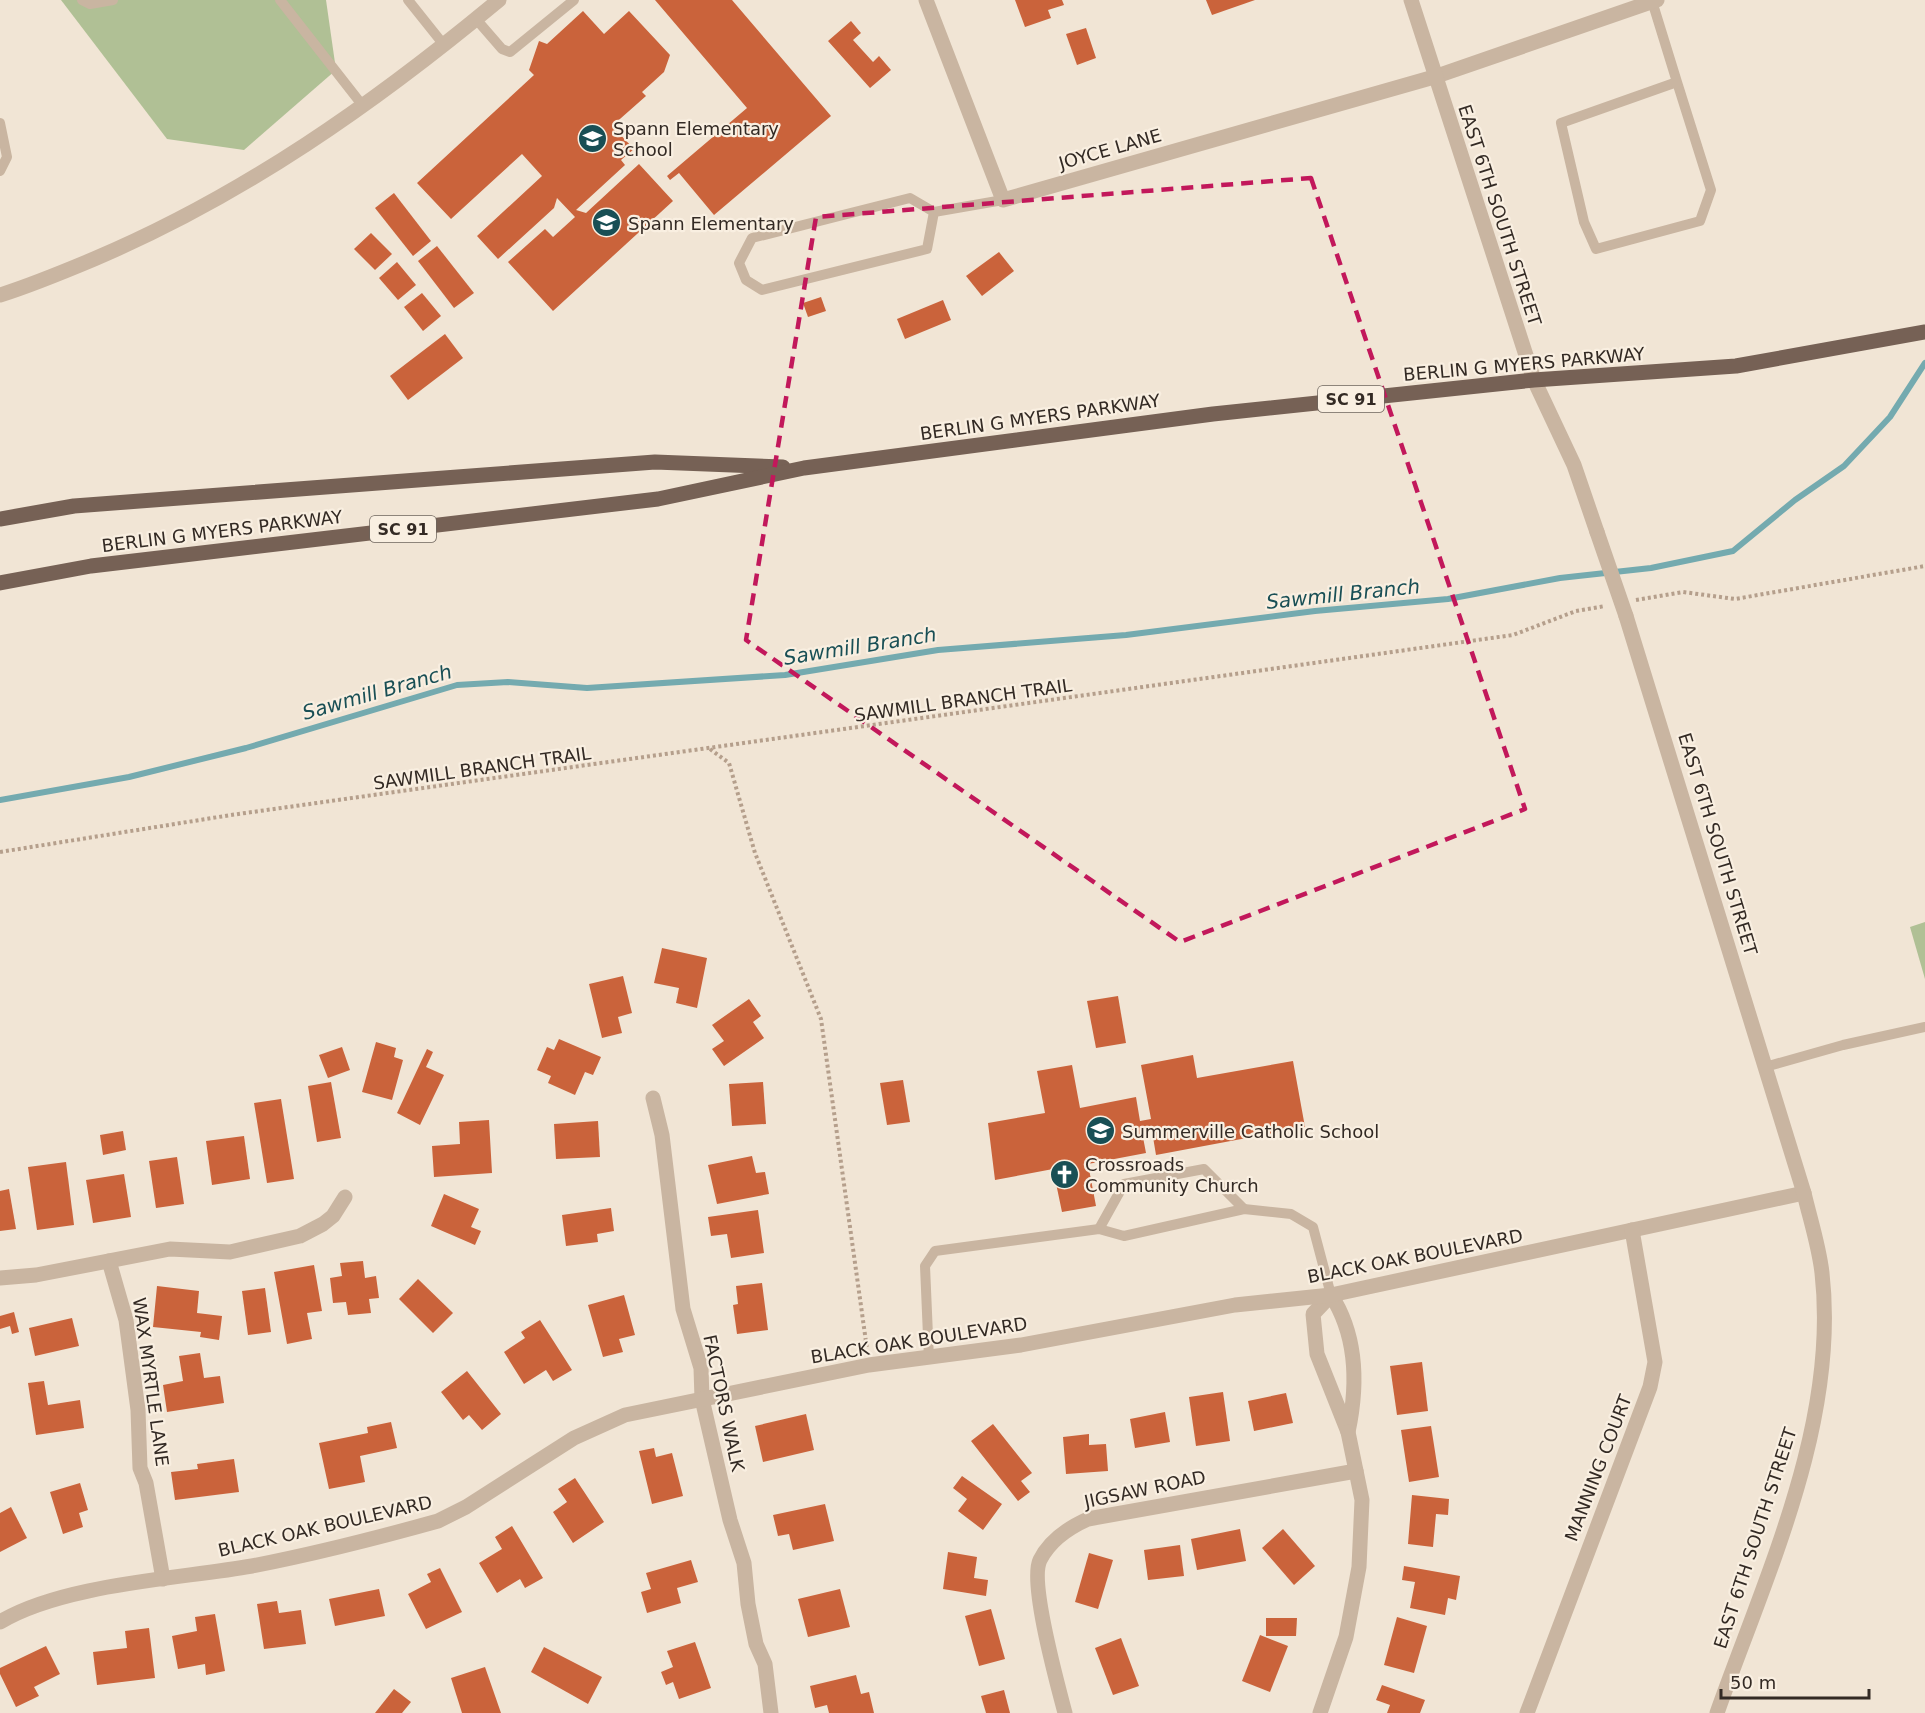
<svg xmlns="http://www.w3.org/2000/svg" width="1925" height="1713" viewBox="0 0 1925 1713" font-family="'DejaVu Sans',sans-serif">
  <rect width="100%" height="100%" fill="#f1e5d5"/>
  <!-- green -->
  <g fill="#b0c095">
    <path d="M61 0H326L336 70 244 150 167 139Z"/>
    <path d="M1925 922V979L1910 927Z"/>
  </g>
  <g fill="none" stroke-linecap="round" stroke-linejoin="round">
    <!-- stream -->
    <path stroke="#74aaaf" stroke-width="6" d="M0 800 129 777 246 748 457 685 508 682 587 688 785 675 938 650 1126 635 1315 611 1448 599 1560 578 1651 568 1733 551 1795 500 1844 466 1890 417 1925 363"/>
  </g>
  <!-- building -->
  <g fill="#ca633b">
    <path d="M655 0H732L831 116 714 215 679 173 670 180 667 176 747 108Z"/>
    <path d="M1015 0H1062L1064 5 1048 10 1051 18 1025 27Z"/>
    <path d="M1206 0H1255L1212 15Z"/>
    <path d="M583 11 604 34 629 11 670 55 664 72 642 92 646 96 612 126 634 149 621 160 625 165 576 210 586 213 639 164 673 201 553 311 508 262 545 229 553 237 575 217 557 198 554 208 498 259 477 236 542 176 522 154 451 219 417 183 534 75 529 70 539 41 547 44Z"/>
    <path d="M851 21 861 33 853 40 873 62 879 56 891 70 870 88 828 41Z"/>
    <path d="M1086 28 1096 58 1077 65 1066 34Z"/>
    <path d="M394 193 431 241 413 256 375 208Z"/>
    <path d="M371 233 392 254 375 270 354 249Z"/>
    <path d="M437 246 474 293 454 308 418 261Z"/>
    <path d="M999 252 1014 271 982 296 966 276Z"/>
    <path d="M397 262 416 285 398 300 379 278Z"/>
    <path d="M422 293 441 316 423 331 404 307Z"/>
    <path d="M821 297 826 311 808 317 803 303Z"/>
    <path d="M943 300 951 320 905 339 897 319Z"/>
    <path d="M445 334 463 358 408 400 390 376Z"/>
    <path d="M662 948 707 958 697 1008 676 1003 679 988 654 983Z"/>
    <path d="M623 976 632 1013 618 1017 622 1033 602 1038 589 984Z"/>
    <path d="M1118 996 1126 1043 1096 1048 1087 1001Z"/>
    <path d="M749 999 761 1016 753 1022 764 1038 724 1066 712 1049 724 1041 712 1025Z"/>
    <path d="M559 1039 601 1057 593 1075 585 1072 575 1095 548 1083 551 1076 537 1070 547 1047 554 1050Z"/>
    <path d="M376 1042 396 1048 394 1057 403 1060 392 1100 362 1092Z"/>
    <path d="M342 1047 350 1070 328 1078 319 1055Z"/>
    <path d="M427 1049 433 1052 426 1067 444 1075 420 1125 397 1113Z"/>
    <path d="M1193 1055 1197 1078 1293 1061 1305 1127 1156 1155 1152 1131 1142 1132 1146 1153 1088 1164 1096 1206 1062 1212 1053 1169 995 1180 988 1123 1045 1113 1037 1071 1072 1065 1080 1108 1136 1097 1140 1121 1151 1119 1141 1065Z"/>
    <path d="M903 1080 910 1122 887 1125 880 1083Z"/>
    <path d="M331 1082 341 1138 317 1142 308 1086Z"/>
    <path d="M763 1082 766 1124 732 1126 729 1084Z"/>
    <path d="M281 1099 294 1179 267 1183 254 1103Z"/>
    <path d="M489 1120 492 1173 434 1177 432 1146 460 1144 459 1122Z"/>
    <path d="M598 1121 600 1157 556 1159 554 1124Z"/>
    <path d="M123 1131 126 1150 103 1155 100 1135Z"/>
    <path d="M244 1136 250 1179 212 1185 206 1141Z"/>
    <path d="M752 1156 756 1173 765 1172 769 1194 717 1204 708 1165Z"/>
    <path d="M177 1157 184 1204 156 1208 149 1161Z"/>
    <path d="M66 1162 74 1225 37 1230 28 1167Z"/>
    <path d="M124 1174 131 1217 93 1223 86 1180Z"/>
    <path d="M9 1189 16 1229 0 1231V1191Z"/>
    <path d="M444 1194 479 1209 471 1227 481 1231 475 1245 431 1226Z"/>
    <path d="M611 1208 614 1231 597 1234 598 1242 566 1246 562 1215Z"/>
    <path d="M758 1210 764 1253 731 1258 727 1234 711 1236 708 1217Z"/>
    <path d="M363 1261 365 1278 376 1276 379 1298 369 1299 371 1313 348 1315 346 1302 333 1303 330 1278 342 1276 340 1263Z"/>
    <path d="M314 1265 322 1311 307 1313 312 1339 287 1344 274 1272Z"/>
    <path d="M418 1279 453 1313 433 1333 399 1299Z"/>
    <path d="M762 1283 768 1330 737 1334 733 1305 738 1304 736 1286Z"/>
    <path d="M157 1286 199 1291 197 1313 222 1316 219 1340 200 1337 201 1332 153 1327Z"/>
    <path d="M265 1288 271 1332 248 1335 242 1291Z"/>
    <path d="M624 1295 635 1335 619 1339 623 1352 603 1357 588 1305Z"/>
    <path d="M14 1312 19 1332 12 1334 10 1326 0 1329V1316Z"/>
    <path d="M72 1318 79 1346 35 1356 29 1328Z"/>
    <path d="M540 1320 572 1370 553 1381 546 1370 524 1384 504 1352 525 1338 521 1332Z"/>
    <path d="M200 1353 204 1378 220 1376 224 1403 167 1412 163 1385 183 1381 179 1356Z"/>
    <path d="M1422 1362 1428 1411 1397 1415 1390 1366Z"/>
    <path d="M467 1371 501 1414 482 1430 469 1415 463 1420 441 1392Z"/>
    <path d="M44 1381 48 1405 80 1400 84 1428 36 1435 28 1383Z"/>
    <path d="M1223 1392 1230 1441 1196 1446 1189 1397Z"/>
    <path d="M1286 1393 1293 1423 1254 1431 1248 1401Z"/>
    <path d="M1165 1412 1170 1442 1135 1448 1130 1419Z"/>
    <path d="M806 1414 814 1450 763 1462 755 1426Z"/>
    <path d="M391 1422 397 1448 360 1456 365 1482 329 1489 319 1443 368 1433 367 1427Z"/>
    <path d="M993 1424 1032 1473 1021 1481 1030 1492 1018 1501 971 1441Z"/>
    <path d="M1431 1426 1439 1477 1409 1482 1401 1430Z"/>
    <path d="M1089 1434V1445L1106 1444 1108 1471 1066 1474 1063 1437Z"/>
    <path d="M654 1448 656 1457 672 1453 683 1496 652 1504 639 1451Z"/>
    <path d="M234 1459 239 1492 175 1500 171 1472 198 1469 197 1464Z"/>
    <path d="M962 1476 1002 1504 983 1530 958 1511 967 1499 953 1488Z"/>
    <path d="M575 1478 604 1522 573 1543 553 1512 567 1502 558 1489Z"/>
    <path d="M80 1483 88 1510 79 1513 83 1527 63 1534 50 1492Z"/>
    <path d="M1412 1495 1449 1499 1448 1515 1436 1514 1433 1547 1408 1544Z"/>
    <path d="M825 1504 834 1541 793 1550 789 1534 778 1536 773 1515Z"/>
    <path d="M11 1507 27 1538 0 1552V1513Z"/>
    <path d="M512 1526 543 1578 525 1588 520 1579 497 1593 479 1563 502 1549 495 1537Z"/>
    <path d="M1240 1529 1246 1561 1197 1570 1191 1539Z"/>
    <path d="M1283 1529 1315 1566 1294 1585 1262 1548Z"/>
    <path d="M1180 1545 1184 1576 1148 1580 1144 1550Z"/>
    <path d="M948 1552 977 1557 974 1578 988 1580 986 1596 943 1589Z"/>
    <path d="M1089 1553 1113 1560 1098 1609 1075 1602Z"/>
    <path d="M691 1560 698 1582 677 1588 681 1603 647 1613 641 1592 651 1589 646 1573Z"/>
    <path d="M1404 1566 1460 1576 1456 1600 1448 1598 1445 1615 1410 1608 1415 1582 1402 1580Z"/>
    <path d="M440 1568 462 1612 426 1629 408 1594 431 1582 427 1574Z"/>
    <path d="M379 1589 385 1616 335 1626 329 1599Z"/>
    <path d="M840 1589 850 1627 808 1637 798 1599Z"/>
    <path d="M277 1601 279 1613 301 1610 306 1644 264 1649 257 1604Z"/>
    <path d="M991 1609 1005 1659 979 1666 965 1616Z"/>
    <path d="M215 1614 225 1671 206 1675 205 1664 178 1669 172 1636 197 1631 195 1617Z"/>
    <path d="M1397 1617 1427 1626 1414 1673 1384 1665Z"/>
    <path d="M1266 1618H1297L1296 1636H1266Z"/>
    <path d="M149 1628 155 1678 97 1685 93 1652 127 1648 125 1631Z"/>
    <path d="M1260 1635 1288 1646 1270 1692 1242 1681Z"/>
    <path d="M1121 1638 1139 1686 1113 1695 1095 1648Z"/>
    <path d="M695 1642 711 1688 679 1699 673 1682 666 1685 661 1672 673 1667 667 1651Z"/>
    <path d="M46 1646 60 1674 34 1687 39 1696 16 1707 0 1674V1668Z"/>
    <path d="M544 1647 602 1677 588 1704 531 1672Z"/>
    <path d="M485 1667 501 1713H462L451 1678Z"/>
    <path d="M856 1675 861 1694 869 1692 874 1713H829L827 1705 815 1708 810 1686Z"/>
    <path d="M1382 1685 1425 1700 1420 1713H1387L1390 1705 1376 1700Z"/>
    <path d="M394 1689 411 1702 402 1713H375Z"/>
    <path d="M1004 1690 1010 1713H986L981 1696Z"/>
  </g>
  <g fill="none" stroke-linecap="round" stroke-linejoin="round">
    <!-- path -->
    <g stroke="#b59f8c" stroke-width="4" stroke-dasharray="3 3" stroke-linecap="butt">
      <path d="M1636 600 1683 592 1735 599 1925 566"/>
      <path d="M710 749 729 763 755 853 821 1019 867 1349"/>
      <path d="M0 852 231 815 1513 635 1576 611 1605 606"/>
    </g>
    <!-- service -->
    <g stroke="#c9b5a1" stroke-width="10">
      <path d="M82 0 90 4 113 0"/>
      <path d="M280 0 363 106"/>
      <path d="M408 0 444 45"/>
      <path d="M1652 1 1677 82 1561 123 1584 222 1596 249 1700 221 1711 190 1677 82"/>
      <path d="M476 19 502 49 510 52 574 0"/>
      <path d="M0 123 7 157 0 171"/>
      <path d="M934 212 927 249 762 290 746 280 739 263 752 238 910 198 934 212 1003 200"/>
      <path d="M1765 1067 1843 1045 1925 1027"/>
      <path d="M1099 1229 1124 1184 1204 1169 1244 1209"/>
      <path d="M929 1359 925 1266 935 1251 1099 1229 1124 1236 1244 1209 1291 1214 1313 1227 1331 1295"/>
    </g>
    <!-- minor -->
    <g stroke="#c9b5a1" stroke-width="15">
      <path d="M926 0 1003 200 1434 77 1657 0"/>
      <path d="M0 295C32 285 63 272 94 259 243 196 375 103 499 0"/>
      <path d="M653 1098 662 1135 683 1309 701 1368 702 1399 730 1520 744 1563 748 1604 756 1644 765 1664 771 1713"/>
      <path d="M109 1261 126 1320 138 1410 140 1468 146 1483 163 1579"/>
      <path d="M0 1278 36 1275 170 1249 230 1252 300 1236 323 1224 333 1216 345 1197"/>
      <path d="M1331 1295C1358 1337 1358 1385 1348 1432L1317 1354 1313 1314Z"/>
      <path d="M0 1622C63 1584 178 1579 252 1566 314 1554 377 1538 438 1521L466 1507 574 1438 625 1415 869 1365 1021 1345 1235 1305 1331 1295 1804 1193"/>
      <path d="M1065 1713C1058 1686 1029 1582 1040 1560 1050 1540 1068 1528 1088 1519L1356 1471"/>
      <path d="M1320 1713 1346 1637 1359 1567 1362 1500 1348 1432"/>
      <path d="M1527 1713 1650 1387 1655 1362 1632 1230"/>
    </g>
    <!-- tertiary -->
    <g stroke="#c9b5a1" stroke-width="15">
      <path d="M1411 0 1534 380 1574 465 1597 532"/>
      <path d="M1626 616 1804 1193C1810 1219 1819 1246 1822 1273 1839 1422 1766 1575 1717 1713"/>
    </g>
    <!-- primary -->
    <g stroke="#766155" stroke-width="15">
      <path d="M0 519 74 506 655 462 783 467"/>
      <path d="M0 583 91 566 658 499 804 468 1213 414 1534 380 1736 366 1925 332"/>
    </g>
    <!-- tertiary-bridge -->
    <path stroke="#c9b5a1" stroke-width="15" d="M1597 532 1626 616"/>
  </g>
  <!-- marked area -->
  <path fill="none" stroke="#c2185b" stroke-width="4.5" stroke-dasharray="12 8" stroke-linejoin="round" d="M1311 178 1525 809 1180 942 746 640 816 217Z"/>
  <!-- icons -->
  <defs>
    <symbol id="school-disc" viewBox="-11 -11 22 22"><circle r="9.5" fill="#194f55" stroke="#f9efe1"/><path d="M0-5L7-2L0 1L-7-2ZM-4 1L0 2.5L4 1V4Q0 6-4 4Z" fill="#fff"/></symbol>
    <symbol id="church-disc" viewBox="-11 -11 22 22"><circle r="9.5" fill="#194f55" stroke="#f9efe1"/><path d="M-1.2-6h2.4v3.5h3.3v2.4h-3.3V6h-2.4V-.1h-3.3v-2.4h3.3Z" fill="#fff"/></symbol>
  </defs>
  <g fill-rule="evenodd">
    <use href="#school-disc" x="576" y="122" width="33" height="33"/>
    <use href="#school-disc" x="590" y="206" width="33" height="33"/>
    <use href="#school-disc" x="1084" y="1114" width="33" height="33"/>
    <use href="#church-disc" x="1048" y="1158" width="33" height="33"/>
  </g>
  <g text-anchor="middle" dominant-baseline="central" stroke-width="4.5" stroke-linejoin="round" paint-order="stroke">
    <!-- shield labels -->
    <g fill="#f9efe1" stroke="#6e655d" stroke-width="1.5">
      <rect x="1318" y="386" width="66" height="26" rx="4.5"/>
      <rect x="370" y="516" width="66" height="26" rx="4.5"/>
    </g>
    <g font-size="16" font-weight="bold" fill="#332a24">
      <text x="1351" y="399">SC 91</text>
      <text x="403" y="529">SC 91</text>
    </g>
    <!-- poi labels -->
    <g font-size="18" fill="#332a24" stroke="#f9efe1" text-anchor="start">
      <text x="613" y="128">Spann Elementary<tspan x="613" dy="21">School</tspan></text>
      <text x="628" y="223">Spann Elementary</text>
      <text x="1122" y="1131">Summerville Catholic School</text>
      <text x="1085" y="1164">Crossroads<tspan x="1085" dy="21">Community Church</tspan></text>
    </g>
    <!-- street labels -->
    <g font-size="18" fill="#332a24" stroke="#f9efe1">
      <text transform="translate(1110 149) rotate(-16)">JOYCE LANE</text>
      <text transform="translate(1500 215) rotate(72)">EAST 6TH SOUTH STREET</text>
      <text transform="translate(1524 364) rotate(-5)">BERLIN G MYERS PARKWAY</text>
      <text transform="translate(1040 417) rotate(-8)">BERLIN G MYERS PARKWAY</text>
      <text transform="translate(222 531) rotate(-7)">BERLIN G MYERS PARKWAY</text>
      <text transform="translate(963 700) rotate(-8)">SAWMILL BRANCH TRAIL</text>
      <text transform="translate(482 768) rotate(-8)">SAWMILL BRANCH TRAIL</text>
      <text transform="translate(1718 844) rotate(73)">EAST 6TH SOUTH STREET</text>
      <text transform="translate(1415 1256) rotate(-11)">BLACK OAK BOULEVARD</text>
      <text transform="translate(919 1340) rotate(-9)">BLACK OAK BOULEVARD</text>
      <text transform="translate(151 1382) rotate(82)">WAX MYRTLE LANE</text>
      <text transform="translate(724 1403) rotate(78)">FACTORS WALK</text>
      <text transform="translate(1598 1468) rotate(-69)">MANNING COURT</text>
      <text transform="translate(1145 1489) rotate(-12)">JIGSAW ROAD</text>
      <text transform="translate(325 1526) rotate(-13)">BLACK OAK BOULEVARD</text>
      <text transform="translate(1755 1538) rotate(-72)">EAST 6TH SOUTH STREET</text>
    </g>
    <!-- water labels -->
    <g font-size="20" font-style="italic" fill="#194f55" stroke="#f9efe1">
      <text transform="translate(1343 594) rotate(-6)">Sawmill Branch</text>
      <text transform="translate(860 646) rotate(-9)">Sawmill Branch</text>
      <text transform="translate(377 692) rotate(-16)">Sawmill Branch</text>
    </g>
  </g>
  <!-- scale -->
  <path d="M1721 1689v9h148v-9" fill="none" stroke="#332a24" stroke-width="3"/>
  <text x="1730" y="1689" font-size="18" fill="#332a24" stroke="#f9efe1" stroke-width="4.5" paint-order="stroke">50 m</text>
</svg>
